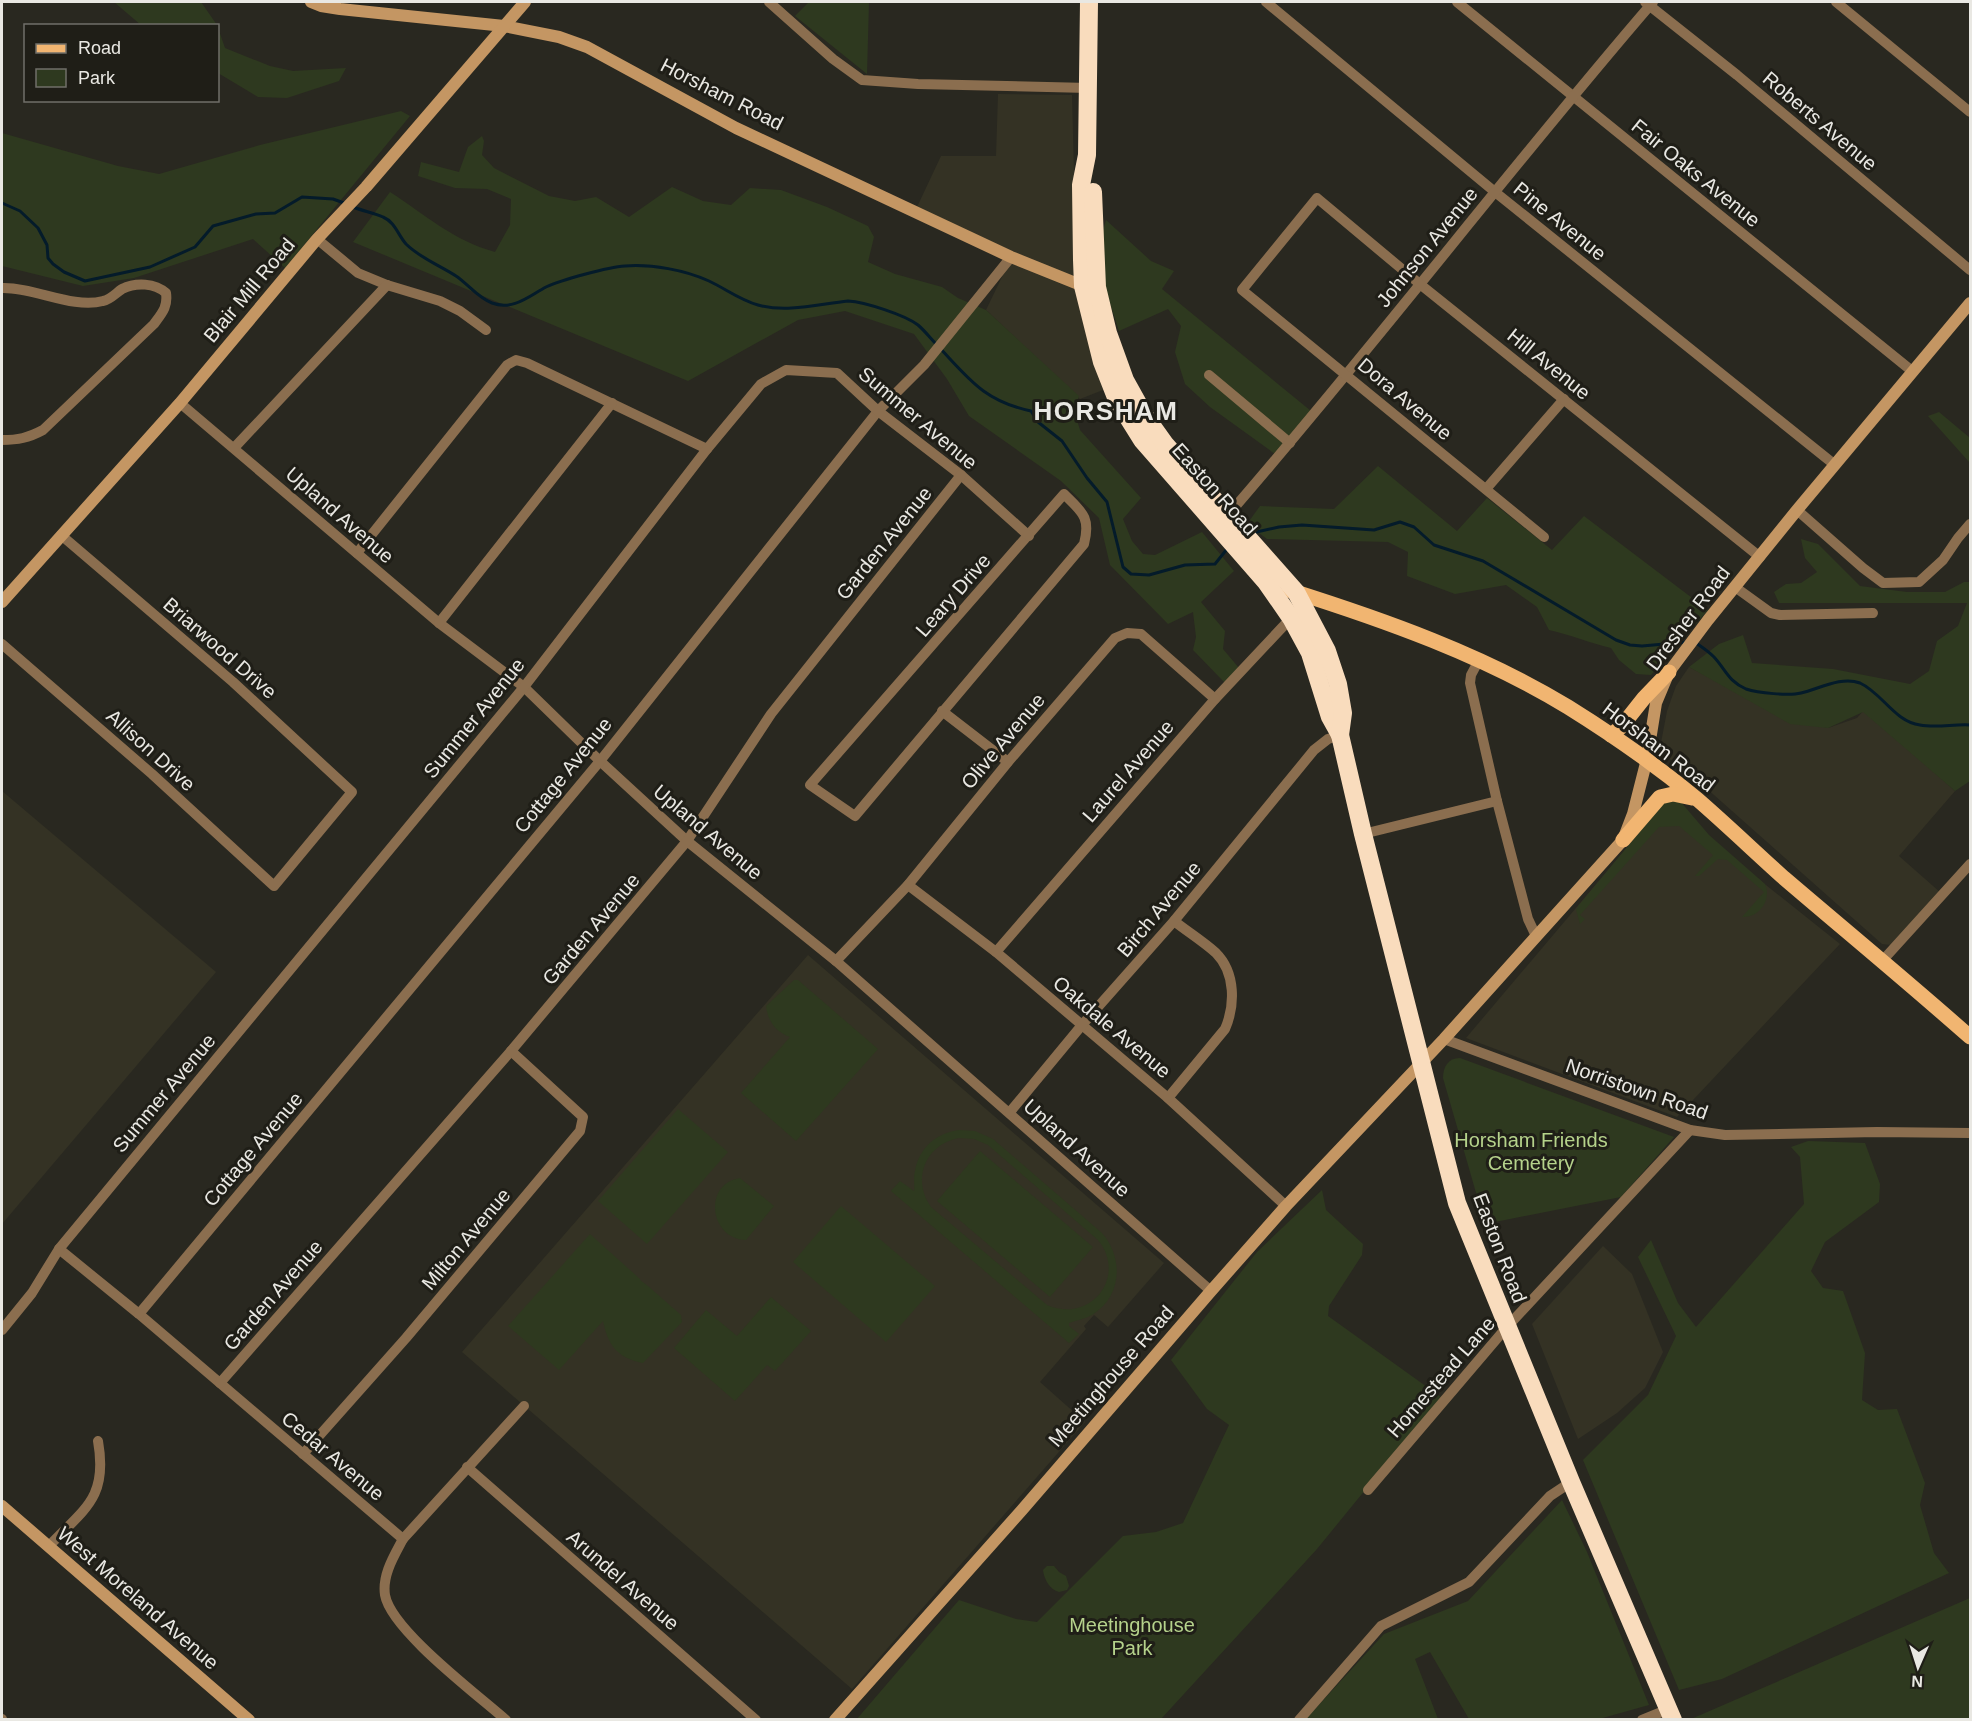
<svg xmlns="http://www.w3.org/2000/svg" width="1972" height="1721" viewBox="0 0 1972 1721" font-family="Helvetica,sans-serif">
  <rect width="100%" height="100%" fill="#292820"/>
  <!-- built -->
  <g fill="#343224">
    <path d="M998 94 1072 95 1077 291 1103 390 1080 399 986 310 1014 252 917 207 941 156H996Z"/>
    <path d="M1689 667 1792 720 1828 728 1857 718 1865 709 1955 791 1899 856 1941 893 1891 945 1882 944 1705 787 1662 753 1660 748 1667 711 1676 686Z"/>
    <path d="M2 791 216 972 2 1224Z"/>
    <path d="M1663 805 1707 838 1840 944 1677 1117 1466 1038Z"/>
    <path d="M808 955 1164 1263 1108 1327 1094 1315 1084 1326 1086 1329 1040 1382 1085 1422 852 1689 462 1352Z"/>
    <path d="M1603 1246 1632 1274 1663 1352 1645 1388 1617 1413 1578 1439 1532 1324Z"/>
  </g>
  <!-- green -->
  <g fill="#2e391f" fill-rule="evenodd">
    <path d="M114 2H201L217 25H141Z"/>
    <path d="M809 2H869L867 74 795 16Z"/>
    <path d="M218 28 225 48 270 66 293 71 346 68 339 81 287 98 258 97 218 73Z"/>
    <path d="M401 111 410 116 285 268 253 239 134 278 83 286 2 266V133L118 166 159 174 260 145Z"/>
    <path d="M482 136 484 141 482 155 494 168 549 196 575 201 596 197 629 217 672 187 703 201 731 205 750 188 781 190 827 207 868 226 874 237 868 262 895 274 942 287 958 298 986 310 1079 396 1074 411 1080 430 1141 498 1123 519 1132 541 1143 554 1155 555 1202 532 1234 571 1201 602 1225 631 1223 649 1239 668 1225 683 1193 650 1196 637 1193 612 1168 624 1110 565 1099 518 1061 481 969 416 947 379 914 334 845 311 798 320 688 381 353 242 390 192C426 215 452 240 495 252L510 225 511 199 487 189 455 188 418 176 421 162 459 172 468 147Z"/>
    <path d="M1106 220 1151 261 1174 271 1162 289 1311 411 1275 454 1210 407 1185 384 1175 352 1181 326 1168 309 1119 331 1103 282 1099 244Z"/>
    <path d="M1939 412 1970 438V463L1928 416Z"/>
    <path d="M1378 466 1457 531 1487 498 1552 550 1584 516 1708 610 1651 675 1636 674 1619 660 1611 648C1590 643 1571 635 1549 630L1537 607 1506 585 1455 594 1407 576 1408 552 1388 542 1267 539 1247 524 1260 506 1334 509Z"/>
    <path d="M1801 539 1818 544 1860 586 1907 592H1945L1964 582H1970V781L1955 791 1863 712 1828 728 1790 724 1689 667 1719 644 1743 635 1752 663 1833 669 1910 684 1929 671 1937 641 1958 626 1967 603H1779L1774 592 1786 584 1801 583 1817 572 1805 558Z"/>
    <path d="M1680 801 1709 835 1765 884C1772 899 1760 918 1742 917L1764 892 1727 860 1718 859 1699 876H1695L1713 855 1679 826 1659 827 1580 915 1585 919 1580 924 1576 910 1579 905 1638 834 1644 822 1661 802Z"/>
    <path d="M794 980H798L878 1049 796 1141 741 1093 790 1037C776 1032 768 1022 766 1006Z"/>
    <path d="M1460 1058 1674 1137 1621 1197 1485 1224 1443 1078C1443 1067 1448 1058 1460 1058Z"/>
    <path d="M678 1109 728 1152 647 1244 598 1201Z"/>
    <path d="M959 1130 975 1131 993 1139 1102 1233C1124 1258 1122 1297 1092 1315 1085 1319 1077 1320 1069 1323V1326L1079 1334 1069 1343 891 1191 900 1181 914 1191C915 1185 913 1178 915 1171 919 1148 936 1133 959 1130ZM959 1138 974 1139 988 1145 1098 1240C1128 1277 1090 1324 1047 1305L931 1207C911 1179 926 1144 959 1138Z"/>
    <path d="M1808 1141 1865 1143 1880 1184 1879 1202 1825 1242 1811 1271 1823 1288 1843 1291 1865 1353 1862 1400 1878 1410 1897 1409 1925 1483 1920 1505 1934 1553 1949 1573 1722 1679 1679 1690 1583 1460 1648 1395 1676 1336 1638 1257 1651 1240 1678 1303 1696 1327 1804 1204 1800 1157 1791 1147Z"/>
    <path d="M980 1151 1093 1247 1050 1297 937 1201Z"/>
    <path d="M740 1178 774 1206 746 1240C710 1240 702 1184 740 1178Z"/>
    <path d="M1322 1190 1326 1210 1363 1244 1362 1255 1329 1306 1328 1316 1441 1397 1317 1549 1161 1719 856 1720 959 1600 1016 1619 1037 1622 1123 1536 1156 1532 1183 1523 1229 1425 1207 1409 1171 1360 1257 1252Z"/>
    <path d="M841 1206 935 1286 886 1342 793 1262Z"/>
    <path d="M590 1234 640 1279V1280L648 1286 681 1315 682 1322 643 1363C617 1358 608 1345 603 1321L559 1370 508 1326Z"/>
    <path d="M771 1297 811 1331 775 1371 767 1365 735 1401 674 1348 706 1310 737 1336Z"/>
    <path d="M1562 1500 1587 1552 1649 1705 1599 1719H1469L1430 1652 1415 1659 1438 1719 1305 1720 1384 1634 1468 1601Z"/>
    <path d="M1047 1566H1054L1059 1572 1066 1576 1069 1586 1067 1590 1059 1592C1050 1590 1044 1579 1043 1570Z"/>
    <path d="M1970 1598V1719H1691Z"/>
  </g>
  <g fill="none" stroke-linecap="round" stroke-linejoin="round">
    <!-- stream -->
    <g stroke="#041b2a" stroke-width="3">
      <path d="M2 203 20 211 38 228 47 245 48 258 53 264 64 272 85 281 150 267 195 247 213 226 256 214 275 213 302 197 333 199 344 203"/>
      <path d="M353 207C363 211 374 213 383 217 395 222 398 235 406 244 420 258 439 265 456 276 468 284 478 298 492 303 513 311 529 296 546 287 561 280 608 267 625 266 652 264 685 270 709 281 726 289 740 300 758 305 787 313 819 304 848 301 865 302 905 315 918 325 925 331 931 339 938 346 969 379 984 401 1031 411L1038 422 1062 441 1087 478 1107 502 1123 567 1131 574 1149 575 1185 565 1215 564 1227 549"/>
      <path d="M1252 533 1279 527 1302 525 1374 530 1400 522 1414 527 1434 545 1483 561 1616 640 1630 645 1642 646 1687 642"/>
      <path d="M1696 643C1702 647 1709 652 1714 657 1726 670 1728 681 1746 689 1758 693 1789 696 1801 693 1819 689 1841 676 1860 683 1882 693 1895 722 1920 725 1936 728 1954 724 1970 725"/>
    </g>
    <!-- street -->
    <g stroke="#8b6e4f" stroke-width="10">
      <path d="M769 2 833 59 862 80 918 84 1089 88"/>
      <path d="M1266 2 1495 192 1835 465"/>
      <path d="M1457 2 1912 371"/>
      <path d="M1645 2 1737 75 1970 270"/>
      <path d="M1836 2 1970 112"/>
      <path d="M317 239 358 273 387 285 440 301 460 311 486 330"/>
      <path d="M2 288C34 287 72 309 103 301 110 300 116 293 122 289 136 282 155 283 166 293 168 307 162 313 154 324L43 430C28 438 18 440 2 440"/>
      <path d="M1209 375 1290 443"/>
      <path d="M180 403 439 623 524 687 600 761 687 841 836 961 1211 1291"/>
      <path d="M234 448 387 285"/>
      <path d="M1486 489 1564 399"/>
      <path d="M1064 494C1082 512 1091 517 1084 544L855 816 810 785Z"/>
      <path d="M1797 510 1863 568 1883 583 1919 582 1943 560 1958 538 1970 524"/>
      <path d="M1228 515C1374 347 1508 170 1653 2"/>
      <path d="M1544 537 1242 290 1317 198 1421 285 1760 557"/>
      <path d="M357 553 507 365 516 360 527 363 707 449"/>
      <path d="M1735 587 1771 613 1780 615 1873 613"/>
      <path d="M439 623 612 403"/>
      <path d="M2 644 152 774 274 886 352 792 233 682 61 535"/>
      <path d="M1479 660 1471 675 1470 683 1497 801 1528 919 1536 936"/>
      <path d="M942 711 1008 762"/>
      <path d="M1363 834 1497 801"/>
      <path d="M908 885 996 952 1168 1098 1286 1206"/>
      <path d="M996 952 1215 699 1291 618"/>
      <path d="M1883 960 1970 864"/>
      <path d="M836 961 908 885 1008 762 1115 638 1127 633 1141 634 1215 699"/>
      <path d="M1444 1039 1690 1130 1725 1135 1877 1132 1970 1133"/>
      <path d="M1168 1098 1225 1029C1235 1006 1236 973 1216 953 1204 942 1188 932 1174 921"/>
      <path d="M1010 1112 1082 1025 1174 921 1314 750 1328 739 1340 735"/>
      <path d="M59 1249 139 1314 403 1539"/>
      <path d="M139 1314 600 761 878 411 924 365 1011 257"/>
      <path d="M2 1330 32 1293 59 1249 524 687 707 449 761 384 786 370 837 373 878 411 961 475 1029 536"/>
      <path d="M220 1383 511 1051 687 841 771 714 961 475"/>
      <path d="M303 1454 406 1338 580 1131 583 1117 511 1051"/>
      <path d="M467 1467 756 1720"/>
      <path d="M1368 1490 1506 1328 1690 1130"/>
      <path d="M49 1546C85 1508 108 1498 98 1441"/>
      <path d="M2 1719V1720"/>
      <path d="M506 1720C478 1695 391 1630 385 1595 382 1575 394 1556 403 1539L524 1406"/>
      <path d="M1299 1720 1381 1626 1469 1582 1550 1496 1571 1482"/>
      <path d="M1642 1720 1669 1709"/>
    </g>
    <!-- secondary -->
    <g stroke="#c49663" stroke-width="12">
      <path d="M311 2 321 6 340 9 504 26 559 37 587 47 736 128 1011 257 1083 286H1090"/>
      <path d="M2 602 180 403 317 239 366 187 525 2"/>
      <path d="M2 1506 249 1720"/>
      <path d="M835 1720 1022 1510 1211 1291 1286 1206 1444 1039 1623 840 1633 814 1647 759 1656 703 1669 672 1708 620 1797 510 1970 303"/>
    </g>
    <!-- primary -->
    <g stroke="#f1b571" stroke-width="15">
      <path d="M1289 590C1384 620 1483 655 1568 707 1613 735 1656 765 1697 799 1727 825 1755 852 1784 878 1846 931 1909 983 1970 1037"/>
      <path d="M1611 735 1621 727 1644 698 1669 672"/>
      <path d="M1623 840 1660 797 1673 794 1692 798"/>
    </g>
    <!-- highway -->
    <g stroke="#f9dcbd" stroke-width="18">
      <path d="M1089 2 1087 155 1081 185 1082 260 1083 286 1102 362 1117 400 1142 440 1266 582 1291 618 1310 653 1330 717 1340 735 1363 834 1457 1203 1571 1482 1673 1720"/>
      <path d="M1093 192 1097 287 1108 333 1125 380 1145 416 1165 444 1296 592 1327 651 1338 684 1343 713 1340 735"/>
    </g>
  </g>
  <g text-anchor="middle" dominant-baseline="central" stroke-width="6" stroke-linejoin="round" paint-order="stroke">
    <!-- street labels -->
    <g font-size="20" fill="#e9e8e3" stroke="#1f1e17">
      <text transform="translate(722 94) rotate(27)">Horsham Road</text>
      <text transform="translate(1820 121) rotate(40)">Roberts Avenue</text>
      <text transform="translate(1696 173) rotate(39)">Fair Oaks Avenue</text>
      <text transform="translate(1560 221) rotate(39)">Pine Avenue</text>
      <text transform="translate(1427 247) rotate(-51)">Johnson Avenue</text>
      <text transform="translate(249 290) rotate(-50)">Blair Mill Road</text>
      <text transform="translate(1549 364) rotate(39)">Hill Avenue</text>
      <text transform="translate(1405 399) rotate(40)">Dora Avenue</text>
      <text transform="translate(918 418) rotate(40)">Summer Avenue</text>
      <text transform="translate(1215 489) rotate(48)">Easton Road</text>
      <text transform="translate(340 515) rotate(41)">Upland Avenue</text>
      <text transform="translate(884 543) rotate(-51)">Garden Avenue</text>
      <text transform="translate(953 595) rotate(-49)">Leary Drive</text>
      <text transform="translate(1688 618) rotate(-53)">Dresher Road</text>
      <text transform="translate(220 648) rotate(41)">Briarwood Drive</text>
      <text transform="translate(474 718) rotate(-51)">Summer Avenue</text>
      <text transform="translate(1003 741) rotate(-50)">Olive Avenue</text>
      <text transform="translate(1659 747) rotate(37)">Horsham Road</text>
      <text transform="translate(151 750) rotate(42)">Allison Drive</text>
      <text transform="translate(1128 771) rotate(-49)">Laurel Avenue</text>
      <text transform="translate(563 775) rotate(-51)">Cottage Avenue</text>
      <text transform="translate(708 832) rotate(40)">Upland Avenue</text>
      <text transform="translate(1159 909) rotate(-50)">Birch Avenue</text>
      <text transform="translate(591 929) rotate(-50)">Garden Avenue</text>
      <text transform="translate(1112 1027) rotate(40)">Oakdale Avenue</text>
      <text transform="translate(1637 1089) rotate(19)">Norristown Road</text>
      <text transform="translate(164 1093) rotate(-50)">Summer Avenue</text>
      <text transform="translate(1077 1148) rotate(42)">Upland Avenue</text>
      <text transform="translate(253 1149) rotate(-50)">Cottage Avenue</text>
      <text transform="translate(466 1239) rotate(-50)">Milton Avenue</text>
      <text transform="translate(1500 1248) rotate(69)">Easton Road</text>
      <text transform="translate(273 1295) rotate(-49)">Garden Avenue</text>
      <text transform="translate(1111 1376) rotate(-49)">Meetinghouse Road</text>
      <text transform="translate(1441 1377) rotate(-49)">Homestead Lane</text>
      <text transform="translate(333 1456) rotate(40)">Cedar Avenue</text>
      <text transform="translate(623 1580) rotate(41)">Arundel Avenue</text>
      <text transform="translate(138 1598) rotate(41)">West Moreland Avenue</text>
    </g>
    <!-- park labels -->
    <g font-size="20" fill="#b5d28b" stroke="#1f1e17">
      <text x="1531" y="1140">Horsham Friends<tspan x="1531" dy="23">Cemetery</tspan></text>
      <text x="1132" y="1625">Meetinghouse<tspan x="1132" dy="23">Park</tspan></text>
    </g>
    <!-- district labels -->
    <g font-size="26" font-weight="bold" letter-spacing="1.5" fill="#e9e8e3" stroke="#1f1e17">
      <text x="1106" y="411">HORSHAM</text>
    </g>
  </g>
  <!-- border -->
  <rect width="1972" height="1721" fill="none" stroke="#e9e8e3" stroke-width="6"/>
  <!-- legend -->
  <rect x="24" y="24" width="195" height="78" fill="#1f1e17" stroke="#706f69" stroke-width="1.5"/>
  <rect x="36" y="44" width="30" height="9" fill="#f1b571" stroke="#706f69" stroke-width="1.5"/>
  <text x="78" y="54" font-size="18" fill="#e9e8e3">Road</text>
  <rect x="36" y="69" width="30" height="18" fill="#2e391f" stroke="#706f69" stroke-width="1.5"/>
  <text x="78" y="84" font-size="18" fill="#e9e8e3">Park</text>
  <!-- north arrow -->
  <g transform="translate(1918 1667) rotate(183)" stroke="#1f1e17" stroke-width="4.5" paint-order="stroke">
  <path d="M0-4.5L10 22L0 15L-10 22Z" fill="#e9e8e3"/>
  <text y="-9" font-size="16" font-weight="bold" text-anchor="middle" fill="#e9e8e3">N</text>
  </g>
</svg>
